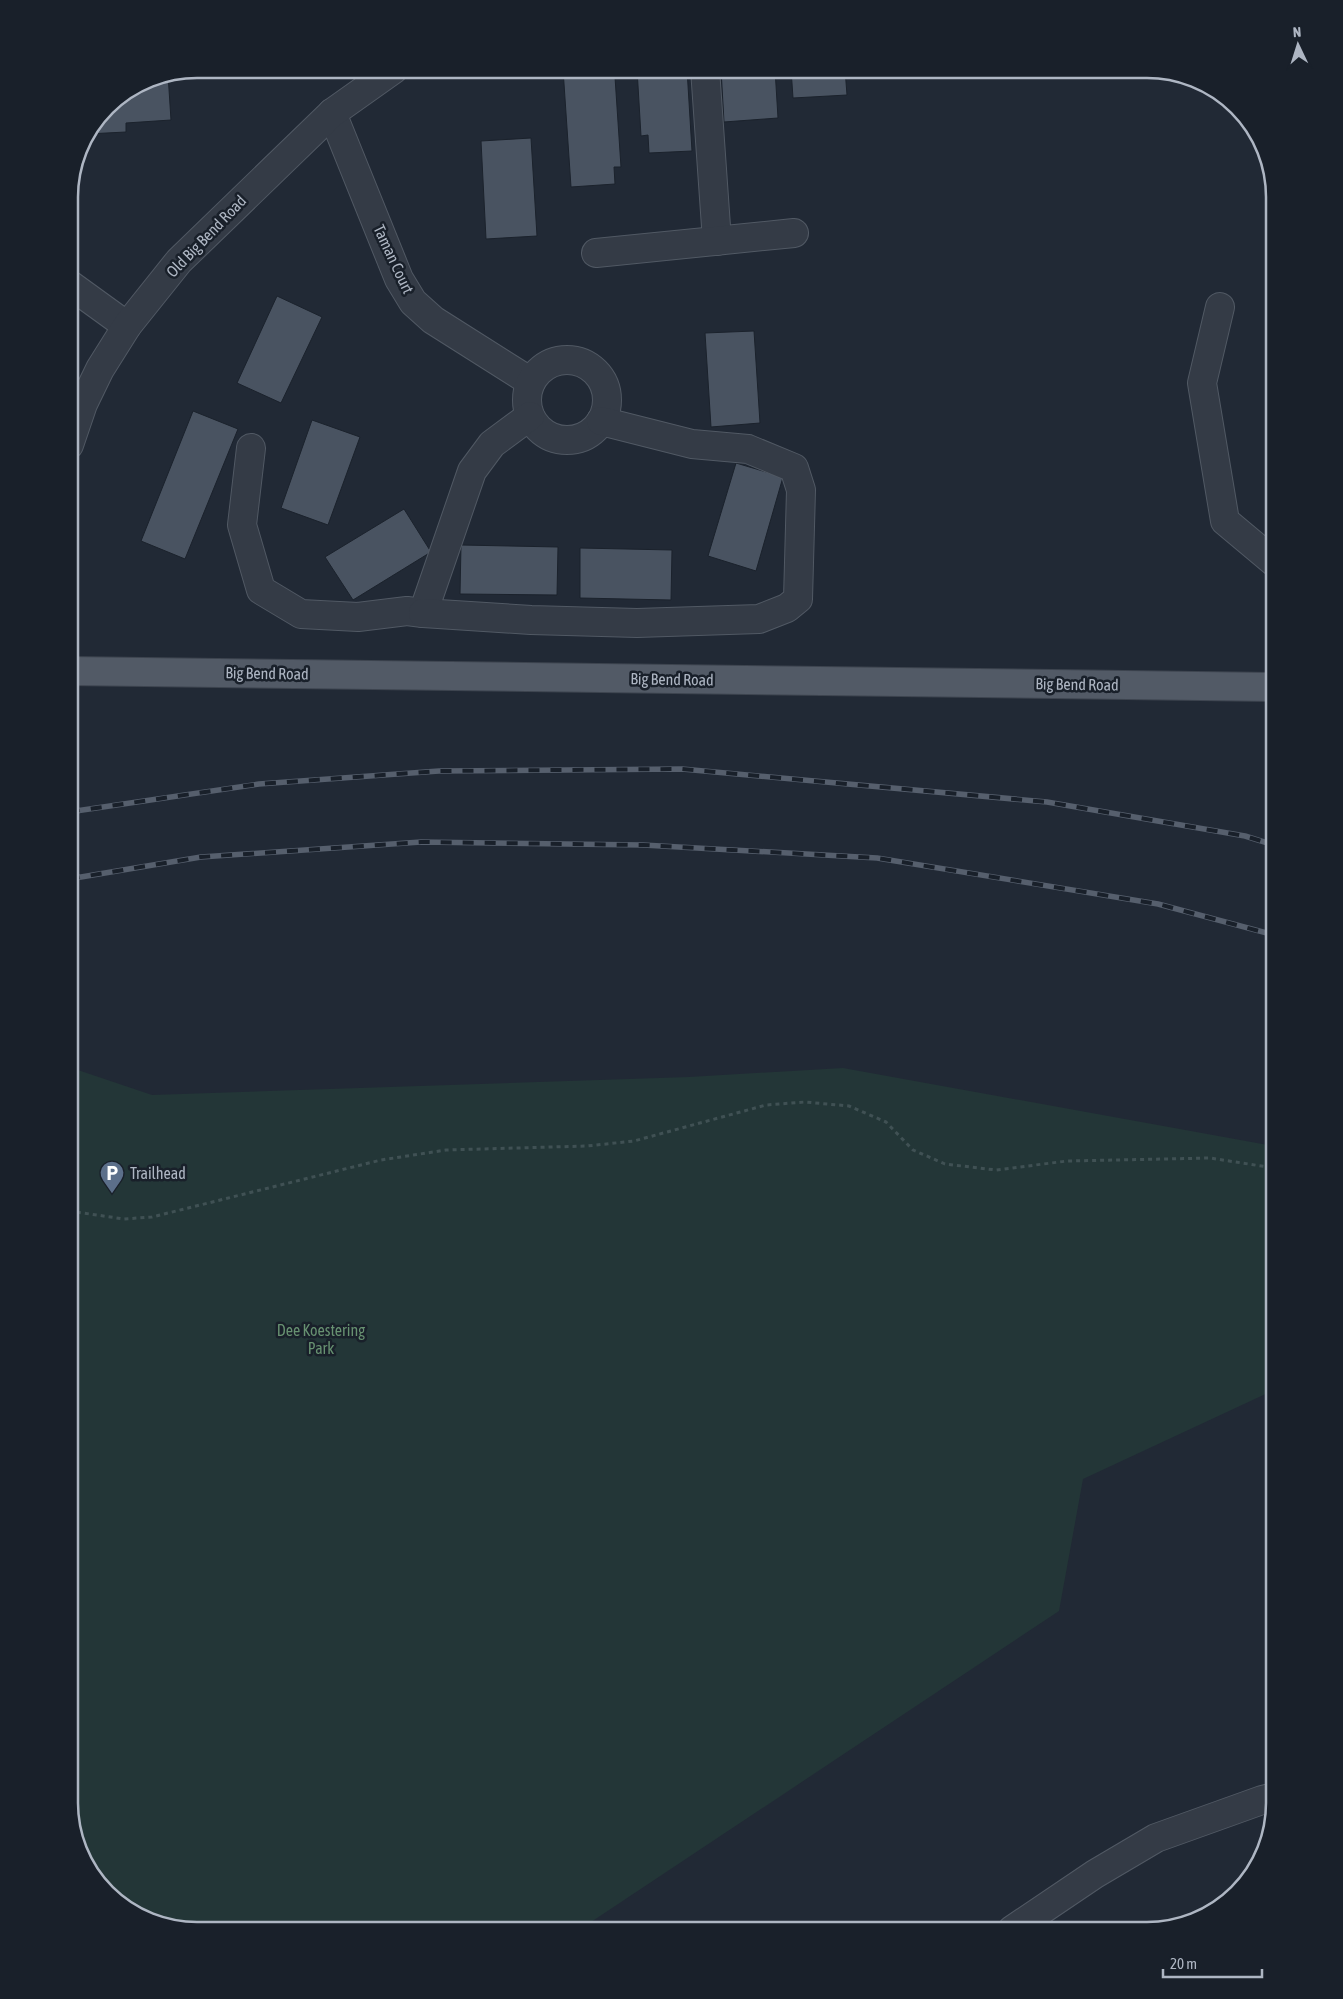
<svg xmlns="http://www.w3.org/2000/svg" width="1343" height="1999" viewBox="0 0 1343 1999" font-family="'Asap Condensed',sans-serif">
  <rect width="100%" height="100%" fill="#212935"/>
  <!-- green -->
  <path fill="#233637" d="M69 1067 152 1095 689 1077 843 1068 1274 1146V1390L1083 1479 1059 1611 579 1930H188L126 1909 86 1866 69 1803Z"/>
  <!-- building -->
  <g fill="#495361" stroke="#1b222c">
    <path d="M563 69H608L609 76 615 77 621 167H614L615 184 571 187Z"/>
    <path d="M637 69H687L692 151 649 153 648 135 641 136Z"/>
    <path d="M721 69H775L778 118 724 122Z"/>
    <path d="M791 69H845L847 95 793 98Z"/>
    <path d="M168 74 171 120 126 123V132L87 134 106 106 148 78Z"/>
    <path d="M531 138 537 236 486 239 481 141Z"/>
    <path d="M277 296 322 317 281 403 237 383Z"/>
    <path d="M754 331 760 423 711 427 705 333Z"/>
    <path d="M193 411 238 429 185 559 141 541Z"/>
    <path d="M312 420 360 437 328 525 281 508Z"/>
    <path d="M736 463 783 477 756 571 708 556Z"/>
    <path d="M404 509 431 552 353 600 325 557Z"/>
    <path d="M461 545 558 547 557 595 460 594Z"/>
    <path d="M580 548 672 550 671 600 580 598Z"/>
  </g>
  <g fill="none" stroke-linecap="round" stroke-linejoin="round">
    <defs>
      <g id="minor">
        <path d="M705 69 717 241"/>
        <path d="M332 113 399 279 413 302 433 320 531 382"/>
        <path d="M596 253 794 233"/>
        <path d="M69 284 127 326"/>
        <path d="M1220 307 1202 383 1225 521 1274 562"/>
        <circle cx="567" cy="400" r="40"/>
        <path d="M69 445 83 404 100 369 127 326 179 261 332 113 394 69"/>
        <path d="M251 448 242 525 261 590 301 614 358 617 407 611 423 613 472 471 492 444 530 416"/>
        <path d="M423 613 531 620 637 623 759 619 787 608 798 599 801 490 794 468 748 449 692 444 601 421"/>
        <path d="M1012 1930 1095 1874 1156 1838 1262 1800 1274 1797"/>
      </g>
      <path id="major" d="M69 671 1274 687"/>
    </defs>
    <!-- minor casing -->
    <use href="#minor" stroke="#515964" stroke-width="30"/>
    <!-- major casing -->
    <use href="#major" stroke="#3d444f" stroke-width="30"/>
    <!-- path -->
    <path stroke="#405154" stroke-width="3" stroke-dasharray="4 4" stroke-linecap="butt" d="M69 1211 124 1219 152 1217 381 1160 446 1150 587 1146 634 1141 766 1105 805 1102 849 1106 886 1122 913 1150 945 1164 996 1170 1067 1161 1210 1158 1274 1168"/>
    <!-- minor -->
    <use href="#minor" stroke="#343b46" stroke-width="28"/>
    <!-- major -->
    <use href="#major" stroke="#525a66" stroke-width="28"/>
    <defs>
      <g id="rail">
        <path d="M69 812 259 784 439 771 682 769 1047 802 1245 836 1274 845"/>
        <path d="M69 879 201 857 421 842 643 845 877 858 1158 904 1274 935"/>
      </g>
    </defs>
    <!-- rail casing -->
    <use href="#rail" stroke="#565f6d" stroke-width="5.5"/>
    <!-- rail -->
    <use href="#rail" stroke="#19202a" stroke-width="4" stroke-dasharray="11" stroke-linecap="butt"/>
  </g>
  <!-- icons -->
  <defs>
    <symbol id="parking-pin" viewBox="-11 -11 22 30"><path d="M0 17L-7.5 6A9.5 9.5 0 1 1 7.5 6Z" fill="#5c6f8a" stroke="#19202a"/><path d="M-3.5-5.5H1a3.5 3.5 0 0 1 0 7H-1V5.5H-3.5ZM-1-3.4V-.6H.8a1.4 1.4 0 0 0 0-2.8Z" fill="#fff"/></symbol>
  </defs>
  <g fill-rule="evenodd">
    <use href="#parking-pin" x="98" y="1159" width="28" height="38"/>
  </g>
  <g text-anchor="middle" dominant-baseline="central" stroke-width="5" stroke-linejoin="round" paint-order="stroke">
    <!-- street labels -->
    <g font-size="16" fill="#aeb6c3" stroke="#19202a">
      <text transform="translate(206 236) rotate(-46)">Old Big Bend Road</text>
      <text transform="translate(394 259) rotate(65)">Taman Court</text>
      <text transform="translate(267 673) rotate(1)">Big Bend Road</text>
      <text transform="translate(672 679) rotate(1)">Big Bend Road</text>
      <text transform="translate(1077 684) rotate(1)">Big Bend Road</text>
    </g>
    <!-- poi labels -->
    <g font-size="16" fill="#aeb6c3" stroke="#19202a" text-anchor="start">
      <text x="130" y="1173">Trailhead</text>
    </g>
    <!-- park labels -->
    <g font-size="16" fill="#679171" stroke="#19202a">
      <text x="321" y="1330">Dee Koestering<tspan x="321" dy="18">Park</tspan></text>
    </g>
  </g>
  <!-- crop -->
  <path d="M0 0H1343V1999H0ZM197 78H1147A119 119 0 0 1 1266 197V1803A119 119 0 0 1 1147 1922H197A119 119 0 0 1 78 1803V197A119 119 0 0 1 197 78Z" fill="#19202a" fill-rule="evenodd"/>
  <path fill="none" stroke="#aeb6c3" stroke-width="2.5" d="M197 78H1147A119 119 0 0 1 1266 197V1803A119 119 0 0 1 1147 1922H197A119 119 0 0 1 78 1803V197A119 119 0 0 1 197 78Z"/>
  <!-- north arrow -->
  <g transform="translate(1298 45) rotate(356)" stroke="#19202a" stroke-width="4" paint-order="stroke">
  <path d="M0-4L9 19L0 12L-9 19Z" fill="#aeb6c3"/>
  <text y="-8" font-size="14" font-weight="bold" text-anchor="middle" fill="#aeb6c3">N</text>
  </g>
  <!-- scale -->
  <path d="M1163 1969v8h99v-8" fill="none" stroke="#aeb6c3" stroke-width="2.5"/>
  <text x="1170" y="1969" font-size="15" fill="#aeb6c3" stroke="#19202a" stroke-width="4" paint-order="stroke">20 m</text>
</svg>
